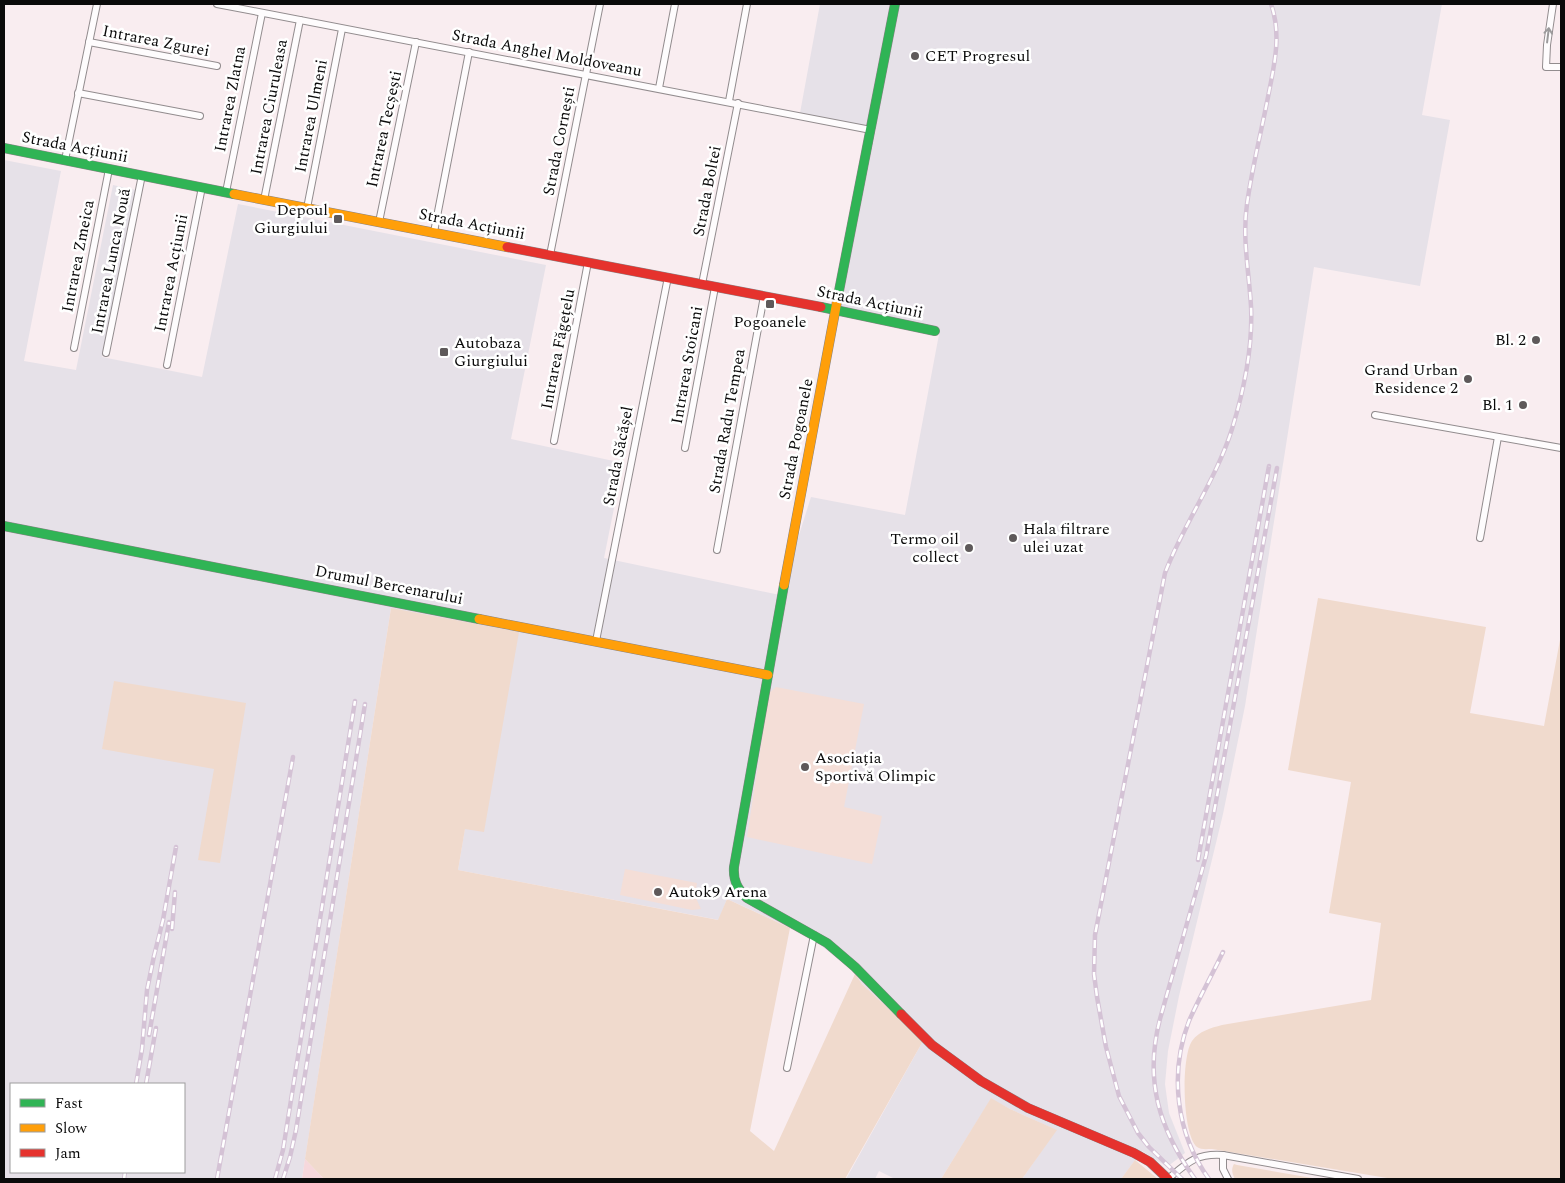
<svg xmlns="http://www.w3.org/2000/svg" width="1565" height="1183" viewBox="0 0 1565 1183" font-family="Spectral,serif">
  <rect width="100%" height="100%" fill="#f9edf0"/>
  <!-- industrial -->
  <path fill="#e6e1e8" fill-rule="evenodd" d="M820 4H1442L1422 115 1450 120 1420 286 1314 267 1245 706 1223 814 1179 996 1168 1051 1165 1084 1169 1113 1185 1153 1167 1167 1142 1151 1121 1179H1022L1056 1130 1010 1109 991 1099 941 1179H895L879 1171 875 1179H846L923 1041 862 984 851 969 819 944 804 934 727 899 719 920 458 870 465 828 484 831 391 608 302 1179H4V160L61 171 24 361 76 370 113 185 136 190 102 357 202 377 238 204 546 265 511 439 623 463 604 558 780 595 811 497 905 515 940 329 840 307 876 129 800 113ZM11 1084H184V1172H11Z"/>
  <!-- farmland -->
  <path fill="#f6d8dc" d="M305 1159 324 1179H302Z"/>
  <!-- green -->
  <g fill="#f0dacd">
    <path d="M1318 598 1486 627 1470 713 1544 726 1560 640 1561 641V1179H1393L1212 1149C1207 1149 1201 1150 1197 1147 1182 1134 1181 1057 1192 1041 1199 1031 1211 1028 1222 1025L1371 1000 1381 923 1329 913 1351 782 1288 770Z"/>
    <path d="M391 608 519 632 484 832 465 829 458 870 718 920 727 899 790 928 750 1131 774 1151 855 974 862 984 923 1041 845 1179H324L305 1159Z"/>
    <path d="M114 681 246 703 220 863 198 860 214 769 102 749Z"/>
    <path d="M991 1098 1010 1109 1057 1130 1022 1179H941Z"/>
    <path d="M1135 1160 1158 1179H1121Z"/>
    <path d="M1234 1164 1237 1165 1318 1179H1235C1232 1174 1231 1169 1234 1164Z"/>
  </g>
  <!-- pitch -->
  <g fill="#f4ded7">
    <path d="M776 687 864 704 844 807 882 816 872 864 747 837 769 693Z"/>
    <path d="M625 869 697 883 695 896 701 909 692 910 620 895Z"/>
  </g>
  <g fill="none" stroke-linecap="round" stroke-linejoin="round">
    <defs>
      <g id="street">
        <path d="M217 4 871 130"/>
        <path d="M1553 4 1547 45 1546 67H1561"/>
        <path d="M89 42 217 66"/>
        <path d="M659 88 675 4"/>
        <path d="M78 93 200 116"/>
        <path d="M729 101 747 4"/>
        <path d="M65 160 97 4"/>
        <path d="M226 192 262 13"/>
        <path d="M264 200 300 20"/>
        <path d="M307 208 342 29"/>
        <path d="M379 222 416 42"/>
        <path d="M434 232 469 52"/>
        <path d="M550 255 600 4"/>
        <path d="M702 284 738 103"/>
        <path d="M74 348 109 169"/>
        <path d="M106 353 142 175"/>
        <path d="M167 365 202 187"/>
        <path d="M1375 415 1561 448"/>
        <path d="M554 441 588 262"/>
        <path d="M685 448 715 287"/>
        <path d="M1480 538 1498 437"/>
        <path d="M717 550 764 296"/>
        <path d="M596 641 668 277"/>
        <path d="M787 1068 814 935"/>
        <path d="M1223 1155V1169L1228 1179"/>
        <path d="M1168 1179C1187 1163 1196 1153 1223 1155L1358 1179"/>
      </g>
      <g id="fast">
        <path d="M4 148 234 194"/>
        <path d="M838 296 895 4"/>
        <path d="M821 307 935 331"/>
        <path d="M4 526 479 619"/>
        <path d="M784 585 734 867C733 880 737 889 747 898L827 943 855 967 901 1014"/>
      </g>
      <g id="slow">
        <path d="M234 194 507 247"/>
        <path d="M784 585 838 296"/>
        <path d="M479 619 768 675"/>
      </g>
      <g id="jam">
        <path d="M507 247 821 307"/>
        <path d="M901 1014 932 1045 981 1081 1028 1108 1134 1153 1150 1162 1168 1179"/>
      </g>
    </defs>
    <!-- street casing -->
    <use href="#street" stroke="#928c8e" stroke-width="8"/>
    <!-- fast casing -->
    <use href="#fast" stroke="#888384" stroke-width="10"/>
    <!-- slow casing -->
    <use href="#slow" stroke="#888384" stroke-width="10"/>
    <!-- jam casing -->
    <use href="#jam" stroke="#888384" stroke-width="10"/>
    <!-- street -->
    <use href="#street" stroke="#fefcfd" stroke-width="6"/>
    <!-- fast -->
    <use href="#fast" stroke="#30b455" stroke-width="9"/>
    <!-- slow -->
    <use href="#slow" stroke="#ff9f0a" stroke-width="9"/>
    <!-- jam -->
    <use href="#jam" stroke="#e5322d" stroke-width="9"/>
    <defs>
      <g id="rail">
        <path d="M1198 860 1269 466"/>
        <path d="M172 929 175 892"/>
        <path d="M149 1035 169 922"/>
        <path d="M136 1084 142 1049 147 990 154 956 163 920 176 847"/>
        <path d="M146 1084 156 1028"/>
        <path d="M124 1179 125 1172"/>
        <path d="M217 1179 293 757"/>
        <path d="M275 1179 283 1150 355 701"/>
        <path d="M283 1179 290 1157 296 1130 365 704"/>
        <path d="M1182 1179 1149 1147 1138 1133 1119 1096 1106 1047 1097 997 1094 974 1095 935 1165 573C1184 523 1216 480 1232 429 1244 390 1253 347 1251 306 1249 272 1242 238 1247 204 1252 168 1261 133 1268 97 1274 66 1282 35 1271 4"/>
        <path d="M1195 1179C1159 1129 1144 1080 1160 1019L1206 856 1277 468"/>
        <path d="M1209 1179C1176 1134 1169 1073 1189 1021 1199 998 1212 975 1223 952"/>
      </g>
    </defs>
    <!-- rail casing -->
    <use href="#rail" stroke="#d4c2d5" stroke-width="4.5"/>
    <!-- rail -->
    <use href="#rail" stroke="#fff" stroke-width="2.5" stroke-dasharray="8" stroke-linecap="butt"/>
  </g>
  <!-- one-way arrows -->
  <defs><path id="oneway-shaft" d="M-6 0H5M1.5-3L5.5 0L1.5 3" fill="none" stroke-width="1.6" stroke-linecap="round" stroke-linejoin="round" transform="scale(1.25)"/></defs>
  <use stroke="#9c9b9c" href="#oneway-shaft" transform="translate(1548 35) rotate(-83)"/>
  <!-- markers -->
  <g fill="#5e595a" stroke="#fff" stroke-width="2">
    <circle cx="915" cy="56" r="5"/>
    <rect x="333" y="214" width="10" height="10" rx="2.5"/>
    <rect x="765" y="299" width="10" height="10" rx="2.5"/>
    <circle cx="1536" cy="340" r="5"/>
    <rect x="439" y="347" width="10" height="10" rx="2.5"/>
    <circle cx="1468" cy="379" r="5"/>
    <circle cx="1523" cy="405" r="5"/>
    <circle cx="1013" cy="538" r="5"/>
    <circle cx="969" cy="548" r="5"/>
    <circle cx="805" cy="767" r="5"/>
    <circle cx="658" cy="892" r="5"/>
  </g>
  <g text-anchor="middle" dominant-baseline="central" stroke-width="5" stroke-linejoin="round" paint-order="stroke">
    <!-- street labels -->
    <g font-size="16" fill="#0a0a0a" stroke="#fff">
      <text transform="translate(156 41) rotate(11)">Intrarea Zgurei</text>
      <text transform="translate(547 53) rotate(11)">Strada Anghel Moldoveanu</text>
      <text transform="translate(230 99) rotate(-79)">Intrarea Zlatna</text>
      <text transform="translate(269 107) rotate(-79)">Intrarea Ciuruleasa</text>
      <text transform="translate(311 116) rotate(-79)">Intrarea Ulmeni</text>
      <text transform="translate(384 129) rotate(-78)">Intrarea Tecșești</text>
      <text transform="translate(559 141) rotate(-79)">Strada Cornești</text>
      <text transform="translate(75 147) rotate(11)">Strada Acțiunii</text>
      <text transform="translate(707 191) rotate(-79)">Strada Boltei</text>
      <text transform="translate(472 224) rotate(11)">Strada Acțiunii</text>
      <text transform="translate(78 256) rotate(-79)">Intrarea Zmeica</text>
      <text transform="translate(111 261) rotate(-79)">Intrarea Lunca Nouă</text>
      <text transform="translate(171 273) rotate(-79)">Intrarea Acțiunii</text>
      <text transform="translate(870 302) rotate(12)">Strada Acțiunii</text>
      <text transform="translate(558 349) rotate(-79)">Intrarea Făgețelu</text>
      <text transform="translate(687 365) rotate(-80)">Intrarea Stoicani</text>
      <text transform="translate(727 421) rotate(-80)">Strada Radu Tempea</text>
      <text transform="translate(796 439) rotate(-79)">Strada Pogoanele</text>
      <text transform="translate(618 456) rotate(-79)">Strada Săcășel</text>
      <text transform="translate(389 585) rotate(11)">Drumul Bercenarului</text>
    </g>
    <!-- poi labels -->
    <g font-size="16" fill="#0a0a0a" stroke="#fff" text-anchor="start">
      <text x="925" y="56">CET Progresul</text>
      <text x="328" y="210" text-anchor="end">Depoul<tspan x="328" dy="18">Giurgiului</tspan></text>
      <text x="770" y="322" text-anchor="middle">Pogoanele</text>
      <text x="1526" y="340" text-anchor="end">Bl. 2</text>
      <text x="454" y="343">Autobaza<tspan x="454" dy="18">Giurgiului</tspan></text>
      <text x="1458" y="370" text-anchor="end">Grand Urban<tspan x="1458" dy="18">Residence 2</tspan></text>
      <text x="1513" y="405" text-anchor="end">Bl. 1</text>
      <text x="1023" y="529">Hala filtrare<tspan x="1023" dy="18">ulei uzat</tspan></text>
      <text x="959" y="539" text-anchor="end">Termo oil<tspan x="959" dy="18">collect</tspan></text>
      <text x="815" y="758">Asociația<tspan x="815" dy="18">Sportivă Olimpic</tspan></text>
      <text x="668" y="892">Autok9 Arena</text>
    </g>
  </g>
  <!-- border -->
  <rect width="1565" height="1183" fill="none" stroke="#0a0a0a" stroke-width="10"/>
  <!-- legend -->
  <rect x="10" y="1083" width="175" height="90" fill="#ffffff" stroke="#9d9d9d"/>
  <rect x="20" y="1099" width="25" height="8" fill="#30b455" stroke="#9d9d9d"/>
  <text x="55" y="1108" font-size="15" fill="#0a0a0a">Fast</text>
  <rect x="20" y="1124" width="25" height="8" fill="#ff9f0a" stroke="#9d9d9d"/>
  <text x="55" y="1133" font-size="15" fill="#0a0a0a">Slow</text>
  <rect x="20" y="1149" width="25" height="8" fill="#e5322d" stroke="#9d9d9d"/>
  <text x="55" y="1158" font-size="15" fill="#0a0a0a">Jam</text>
</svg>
